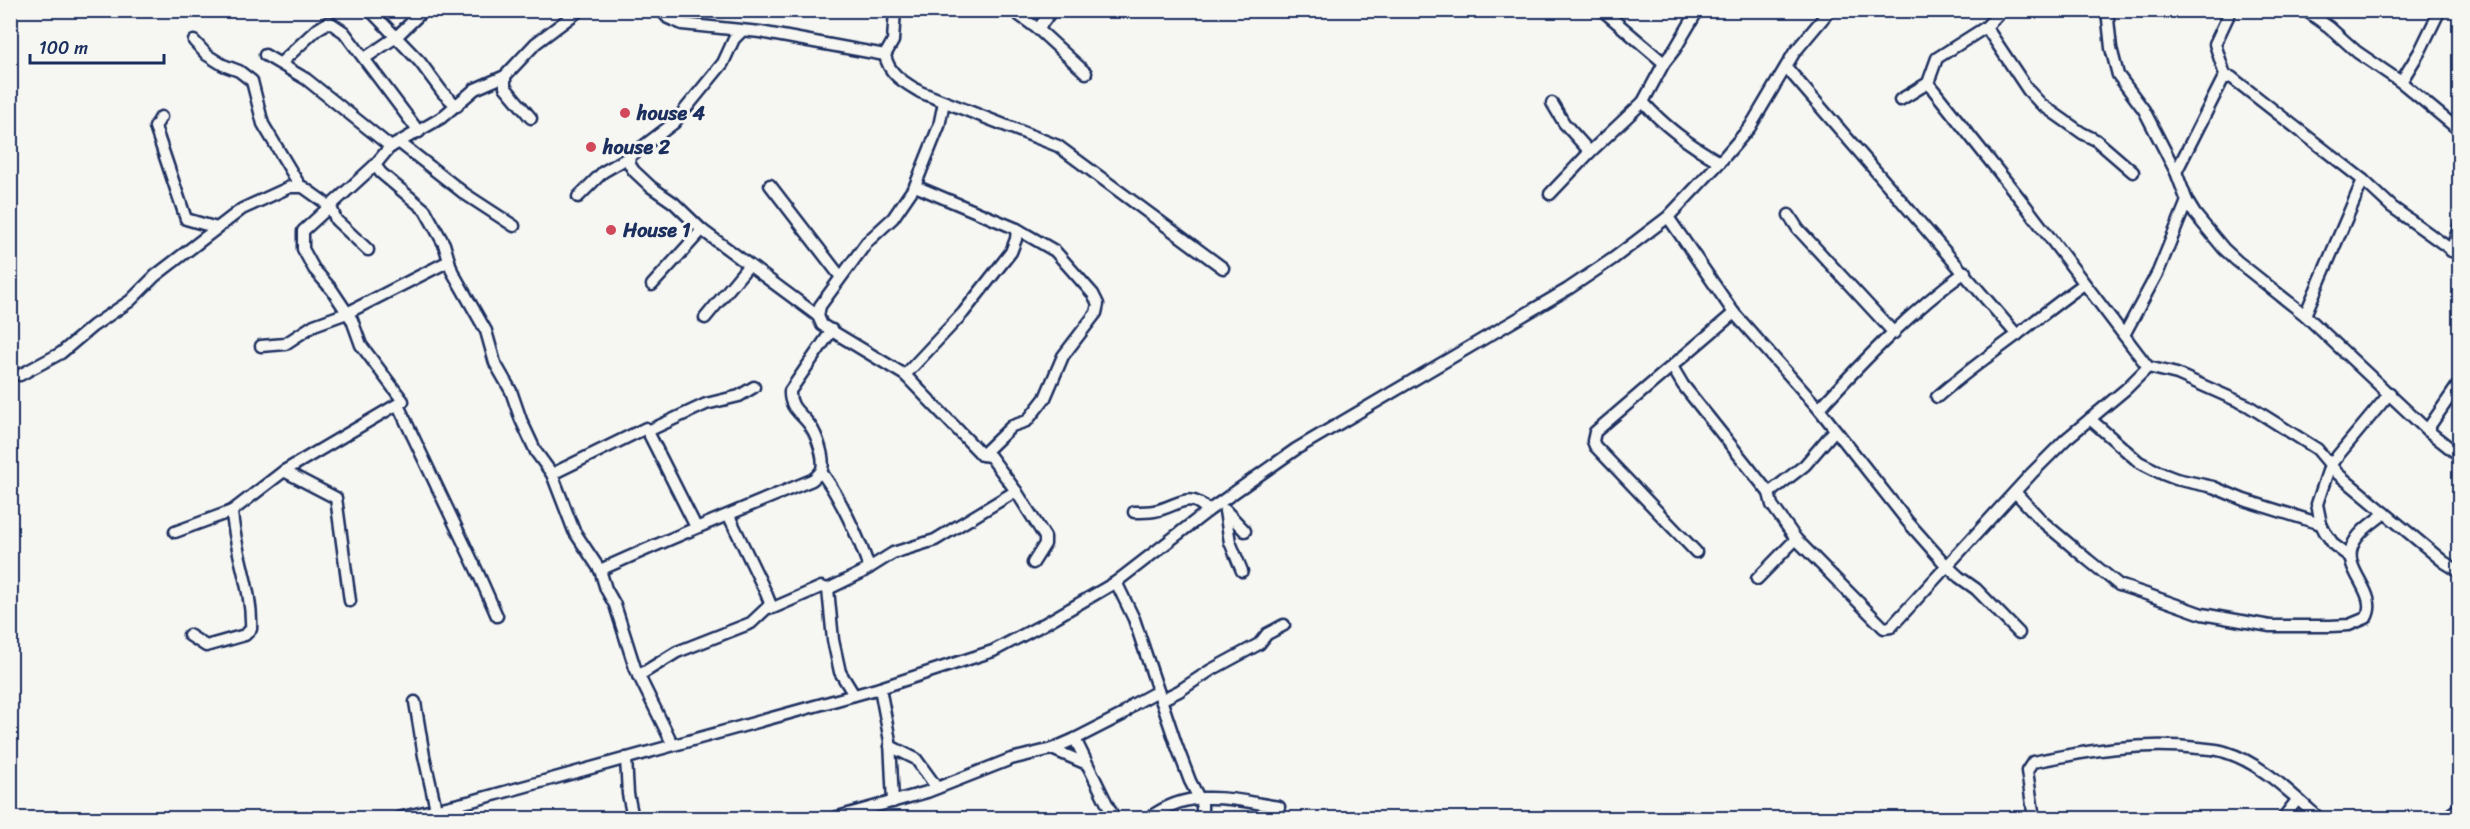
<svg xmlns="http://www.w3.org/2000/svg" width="2470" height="829" viewBox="0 0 2470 829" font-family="Sriracha,sans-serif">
  <rect width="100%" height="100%" fill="#f6f6f2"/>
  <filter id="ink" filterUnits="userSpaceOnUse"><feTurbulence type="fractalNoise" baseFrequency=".0167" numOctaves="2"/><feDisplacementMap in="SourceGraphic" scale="12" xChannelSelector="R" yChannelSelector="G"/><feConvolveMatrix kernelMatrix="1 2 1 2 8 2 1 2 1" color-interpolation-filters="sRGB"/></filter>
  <g filter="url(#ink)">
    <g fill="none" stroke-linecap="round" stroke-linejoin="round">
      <defs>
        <g id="street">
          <path d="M370 10 420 62 443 93 457 106"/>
          <path d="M661 10 668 18 682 24 760 32 885 55"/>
          <path d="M895 10 893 41 885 55C889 75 904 82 920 92L1058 146 1223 268"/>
          <path d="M1012 10 1038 29 1086 73"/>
          <path d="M1602 10 1664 63"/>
          <path d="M2107 10 2111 48 2118 75 2144 110 2176 172 2187 201 2195 214 2224 249 2237 261 2305 315 2427 430 2460 456"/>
          <path d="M2305 10 2329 27 2357 52 2401 82 2460 131"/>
          <path d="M1986 27 2028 90 2041 104 2082 133 2096 140 2133 172"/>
          <path d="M1038 29 1052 10"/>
          <path d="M194 41 207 55 223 65 239 71 252 81 263 124 300 186"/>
          <path d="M265 55 306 79 391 147"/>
          <path d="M365 58 396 37 419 15 416 10"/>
          <path d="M283 61 316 30 329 22 344 32 419 132"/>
          <path d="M1786 67 2017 335"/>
          <path d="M505 76V87L531 118"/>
          <path d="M2226 78 2215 44 2231 10"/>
          <path d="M2401 82 2420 51 2440 10"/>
          <path d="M1928 83 2025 205 2148 367 2177 374 2247 405 2317 449 2338 474 2444 562 2460 572"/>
          <path d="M1900 100 1928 83 1937 58 1986 27 2002 10"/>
          <path d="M944 102 939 126 915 186 893 218 867 242 820 306 818 316 822 325 905 375 982 455 990 456 1016 491 1045 537V544L1033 563"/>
          <path d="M1643 102C1665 127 1691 146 1720 162"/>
          <path d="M1552 103 1564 123 1590 152"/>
          <path d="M161 117 155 127 186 219 217 228"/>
          <path d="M400 143 465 194 514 226"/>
          <path d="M629 157 630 165 634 171 651 187 674 203 702 230 818 316"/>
          <path d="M375 165 381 173 425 210 444 244 452 271 486 331 495 363 511 391 521 420 536 452 552 474 574 531 600 570 606 589 615 605 635 668 673 745"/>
          <path d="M2176 172 2223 79 2231 77 2363 180 2392 207 2460 256"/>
          <path d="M770 185 840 276"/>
          <path d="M915 186 1017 229 1055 251 1093 294 1098 304 1096 313 1063 356 1045 398 1027 421 1012 426 982 455"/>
          <path d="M1550 194 1590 152 1643 102 1664 63 1675 49 1698 10"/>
          <path d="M578 197 603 172 629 157 674 123 723 63 734 39 742 31"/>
          <path d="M1789 215 1798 229 1894 333"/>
          <path d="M1668 217 1734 313 1819 409 1908 522 1946 565 1959 577 1976 589 2019 633"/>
          <path d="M2451 251 2460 224"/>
          <path d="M652 285 702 230"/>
          <path d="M2305 315 2363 180"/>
          <path d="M705 318 749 265"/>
          <path d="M2124 335 2158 272 2187 201"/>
          <path d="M261 346 285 344 314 325 347 313 449 261"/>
          <path d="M1673 368 1683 385 1769 493 1772 505 1796 539 1884 628 1891 627 2032 473 2066 439 2126 389 2148 367"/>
          <path d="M20 375 61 353 93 326 130 301 155 276 242 209 290 187H303L331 207 336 220 368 250"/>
          <path d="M905 375 963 313 1011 252 1016 239 1017 229"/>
          <path d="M1937 397C1963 374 1990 355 2018 334 2040 317 2061 300 2084 284"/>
          <path d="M398 405 478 573 497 616"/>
          <path d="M1819 409C1864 360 1911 311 1965 272"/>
          <path d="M2090 419 2139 462 2163 474 2176 479 2213 487 2244 500 2321 524"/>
          <path d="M2427 430 2460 382"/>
          <path d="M648 431 706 404 739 396 754 387"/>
          <path d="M284 471 336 498 350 601"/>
          <path d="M821 472C838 493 861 542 869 568"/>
          <path d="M552 474 646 428 696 527"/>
          <path d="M2015 492 2043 522 2088 560 2119 585 2146 594 2202 614 2270 626H2331L2349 625 2366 618C2380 594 2343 571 2352 547 2357 532 2374 522 2385 513"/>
          <path d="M1769 493 1805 465 1835 430"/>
          <path d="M1225 510 1245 531"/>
          <path d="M1225 511 1230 542 1242 571"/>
          <path d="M1134 512C1141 512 1148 512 1154 511 1177 507 1189 489 1208 511"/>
          <path d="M729 516 766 593 770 603 768 607 773 608 821 587 828 589 861 573 893 553 935 540 1016 491"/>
          <path d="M175 532 232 511"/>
          <path d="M1696 552 1595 446 1593 441 1595 432 1734 313"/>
          <path d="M2350 557 2334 545 2325 532 2321 524 2317 504 2330 465 2390 393"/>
          <path d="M600 570C670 538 741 509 812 480 816 477 820 474 822 469 825 458 817 436 811 427 802 413 789 409 790 391L832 330"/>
          <path d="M1757 579 1796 539"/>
          <path d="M1116 582 1134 619 1176 744 1190 781 1202 804V818"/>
          <path d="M828 589 833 640 840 672 854 695"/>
          <path d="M189 635 206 646 245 635 251 629C253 590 234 551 232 511L284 471 403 401 361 345 352 320 332 290 314 269 303 249V231L375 165 389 148 441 118 475 89 505 76 536 43 580 10"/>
          <path d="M638 676 677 652 751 623 768 607"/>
          <path d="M880 688 890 741 893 802"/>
          <path d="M1161 700 1179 691 1211 670 1259 644 1267 634 1284 625"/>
          <path d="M415 702 424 756 436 809"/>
          <path d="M890 746 916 759 937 788"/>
          <path d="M1052 749 1087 764"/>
          <path d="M626 758 628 794 633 818"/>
          <path d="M398 818 472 801 880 688 993 651 1044 624 1116 582 1208 511 1296 449 1568 289 1614 258 1668 217 1720 162 1750 127 1794 53 1830 10"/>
          <path d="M834 818 927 792 1011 759 1052 749 1075 739"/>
          <path d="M1114 818 1075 739 1122 715 1134 704 1158 691"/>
          <path d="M1149 818C1191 787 1230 799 1279 807"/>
          <path d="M2034 818 2027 771 2033 762C2087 751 2143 741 2198 748 2207 749 2217 749 2225 752 2262 763 2291 794 2319 818"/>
          <path d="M2283 818 2297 800"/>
          <path d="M2446 818 2460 807"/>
        </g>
      </defs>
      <!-- street casing -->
      <use href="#street" stroke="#1b2f5e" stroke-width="15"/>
      <!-- street -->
      <use href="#street" stroke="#f6f6f2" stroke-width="10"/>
    </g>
  </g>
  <!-- markers -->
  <g fill="#d1495b" stroke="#f6f6f2" stroke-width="2">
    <circle cx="625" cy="113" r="6"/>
    <circle cx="591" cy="147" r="6"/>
    <circle cx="611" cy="230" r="6"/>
  </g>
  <g text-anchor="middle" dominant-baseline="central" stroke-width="6" stroke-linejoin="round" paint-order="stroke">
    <!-- poi labels -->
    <g font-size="20" font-weight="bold" fill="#1b2f5e" stroke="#f6f6f2" text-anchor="start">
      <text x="637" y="113">house 4</text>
      <text x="603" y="147">house 2</text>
      <text x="623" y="230">House 1</text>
    </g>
  </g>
  <!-- margin -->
  <rect width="2470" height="829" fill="none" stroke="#f6f6f2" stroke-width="36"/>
  <rect x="18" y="18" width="2434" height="793" fill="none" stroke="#1b2f5e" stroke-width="2" filter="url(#ink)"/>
  <!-- scale -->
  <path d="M30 54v9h134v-9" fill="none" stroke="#1b2f5e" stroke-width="3"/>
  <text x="39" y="54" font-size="18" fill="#1b2f5e" stroke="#f6f6f2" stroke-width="4.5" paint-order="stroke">100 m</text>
</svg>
